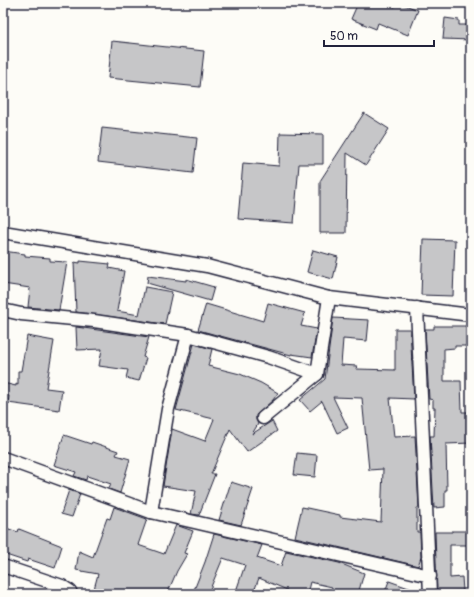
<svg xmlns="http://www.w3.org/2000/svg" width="474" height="597" viewBox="0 0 474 597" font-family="Pangolin,sans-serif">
  <rect width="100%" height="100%" fill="#fdfcf7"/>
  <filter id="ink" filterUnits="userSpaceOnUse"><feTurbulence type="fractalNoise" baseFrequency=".025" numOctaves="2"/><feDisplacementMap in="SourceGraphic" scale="8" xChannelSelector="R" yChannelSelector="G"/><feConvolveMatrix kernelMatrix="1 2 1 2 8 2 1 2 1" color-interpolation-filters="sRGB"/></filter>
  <g filter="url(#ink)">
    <!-- building -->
    <g fill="#c6c6c8" stroke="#22223b">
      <path d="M358 3H383L395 7 397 3H400L418 10 408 35 378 23 376 29 351 19Z"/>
      <path d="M445 18 459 20V25H471V40L443 39Z"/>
      <path d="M112 41 204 51 200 87 108 78Z"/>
      <path d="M364 113 389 129 366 165 347 153 346 233H320V181Z"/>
      <path d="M102 128 197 138 193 173 98 162Z"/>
      <path d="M280 133 323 134V164H299L294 223 238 219 243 163 279 166Z"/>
      <path d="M423 239 455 240 453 296 421 295Z"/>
      <path d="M313 250 338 257 333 279 307 272Z"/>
      <path d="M3 251 25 254V256L50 258V261L67 262 59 310 28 307 30 288 3 284Z"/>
      <path d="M80 261 110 264 109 268 124 271 117 311 139 315 145 287 172 292 165 324 76 312 74 262 80 263Z"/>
      <path d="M148 276 186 281V279L214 287 210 301 147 283Z"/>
      <path d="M268 303 305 313 301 326 317 329 312 357 291 354V355L198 330 206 304 263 321Z"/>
      <path d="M333 318 369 320 367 341 343 339 341 365 357 366 356 369 395 370V329H410L414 399 390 398 394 437 415 436 419 508H417V532H420L421 557 418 566 295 537 302 507 340 515V517L381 522 383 469 369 470 362 398 333 397 348 428 337 433 322 401 310 411 300 400 325 379Z"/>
      <path d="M434 326H471V346H455V348L444 349V381H461L462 412H471V443L446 444 447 490H445V507L434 508 430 436H434L435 408H433V400L429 399 425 329H434Z"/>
      <path d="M76 327 149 337 143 357 146 358 139 381 126 378 128 370 99 366 102 349 77 350Z"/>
      <path d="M27 336 54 341 46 388 62 390 59 410 8 403 9 396 3 395V383L16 386V384L18 385V371H21Z"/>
      <path d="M194 344 212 349 208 366 240 374 261 383 278 393 273 400 256 415V420L258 424 252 434 272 421 277 431 247 452 230 429 211 474H215L199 515 191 514 196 491 163 486 172 429 205 441 214 419 176 410Z"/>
      <path d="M64 435 91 444 92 442 118 451 116 455 130 459 120 493 109 489 111 484 87 476 86 480 74 476 76 472 54 465Z"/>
      <path d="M297 453 317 455 315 477 294 475Z"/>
      <path d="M231 482 253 489 241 525 219 520Z"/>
      <path d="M69 490 80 494 72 517 61 514Z"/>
      <path d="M114 507 147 519 138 545 164 554 176 525 193 531 184 553 187 554 177 571 167 594H113L94 589 98 574 76 570 79 551 93 557 107 518 110 519Z"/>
      <path d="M6 528 18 532 19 529 62 546 55 568 28 559 27 562 3 554V537Z"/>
      <path d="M452 531H471V545H450V578L462 577 463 591 437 592 435 532H452Z"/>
      <path d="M214 534 262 545 257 558 281 566 286 551 339 563 364 573 358 594H331L332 587 310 582 307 594H285L287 590 259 578 253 594H235L245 565 223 558 208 594 194 590 205 562Z"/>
      <path d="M389 581 420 592V594H384Z"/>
    </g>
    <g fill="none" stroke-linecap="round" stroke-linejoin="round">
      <defs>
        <g id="minor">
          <path d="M3 232 207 266 329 298 471 315"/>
          <path d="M417 308 430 594"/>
          <path d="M3 310 21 314 94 321 188 335 268 357 317 374"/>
          <path d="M263 418 317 374 329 298"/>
          <path d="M3 458 151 512 430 576"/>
          <path d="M151 512 168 409 188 335"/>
          <path d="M3 566 62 586 70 591 71 594"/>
        </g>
      </defs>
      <!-- minor casing -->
      <use href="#minor" stroke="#22223b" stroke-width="15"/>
      <!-- minor -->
      <use href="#minor" stroke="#fdfcf7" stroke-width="12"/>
    </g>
  </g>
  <!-- margin -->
  <rect width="474" height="597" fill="none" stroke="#fdfcf7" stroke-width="16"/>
  <rect x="8" y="8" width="458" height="581" fill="none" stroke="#22223b" stroke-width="1.5" filter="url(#ink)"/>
  <!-- scale -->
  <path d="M324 40v6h110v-6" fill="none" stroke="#22223b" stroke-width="2"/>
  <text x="330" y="40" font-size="12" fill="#22223b" stroke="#fdfcf7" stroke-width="3" paint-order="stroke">50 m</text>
</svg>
